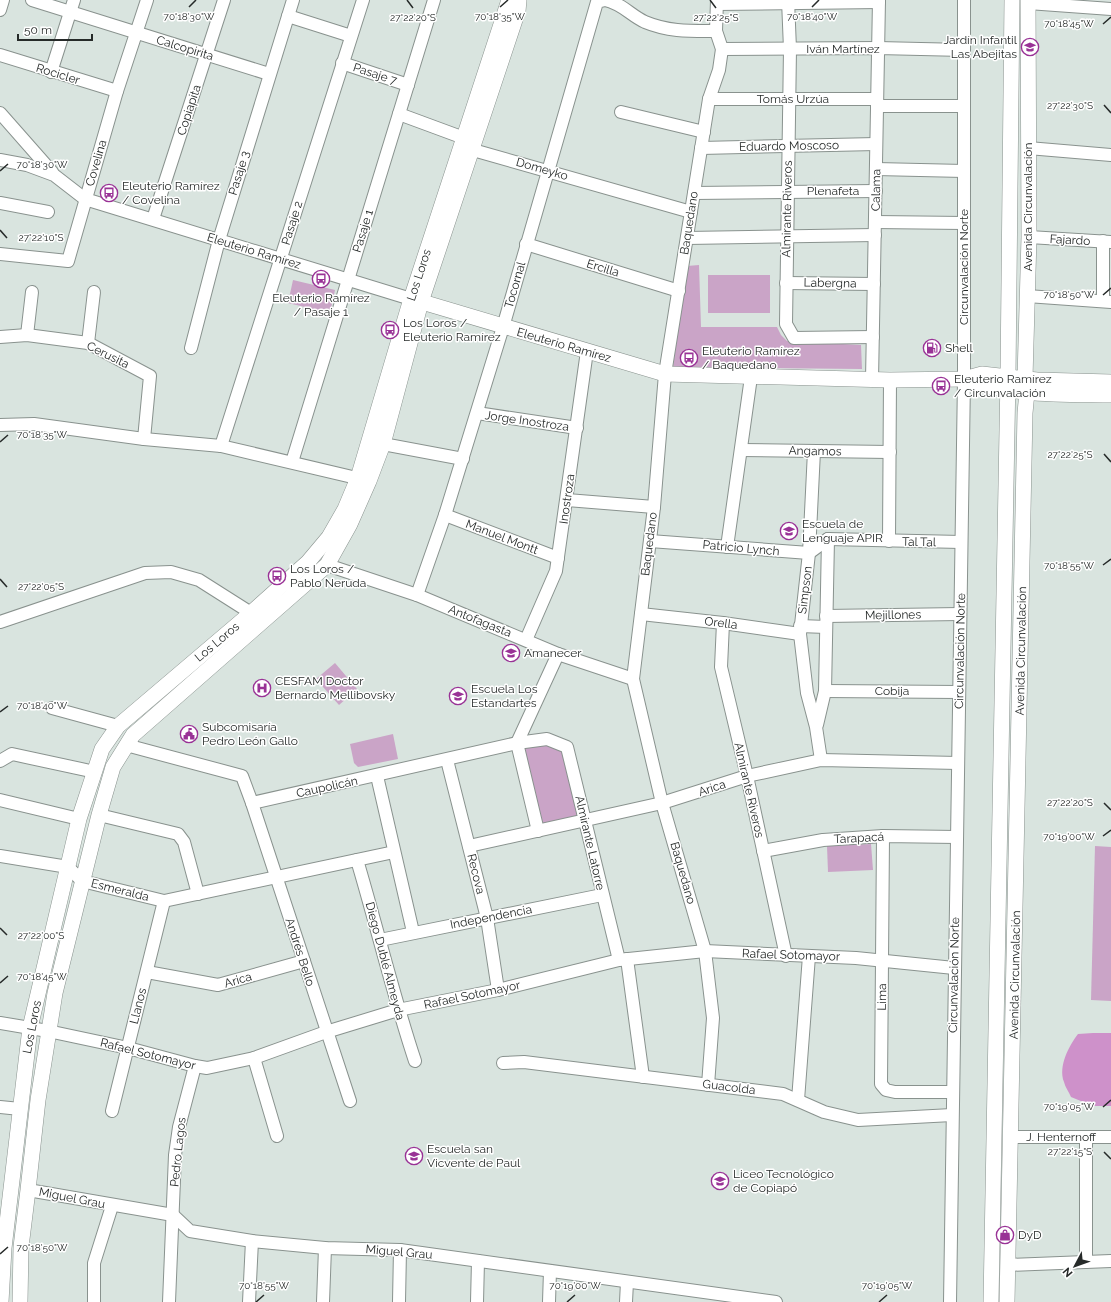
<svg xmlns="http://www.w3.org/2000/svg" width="1111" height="1302" viewBox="0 0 1111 1302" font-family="Raleway,sans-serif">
  <rect width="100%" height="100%" fill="#d9e4df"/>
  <!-- green -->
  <g fill="#caa4c7">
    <path d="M699 265 701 327H777L781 335 787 341 861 345 862 369 673 367 687 266Z"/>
    <rect x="708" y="275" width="62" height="38"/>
    <path d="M293 280 335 290 330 313 288 303Z"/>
    <path d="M335 663 357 689 339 705 316 679Z"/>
    <path d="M393 734 398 759 358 767 354 763 350 744Z"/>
    <path d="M547 743 562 750 578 814 577 817 539 826 521 748Z"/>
    <path d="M871 844 873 870 828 872 827 846Z"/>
    <path d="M1095 846 1111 847V1001L1091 1000Z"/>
  </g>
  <!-- forest -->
  <path fill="#ce91ca" d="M1093 1033H1111V1106H1093L1071 1097C1069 1092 1065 1087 1064 1082 1058 1066 1069 1046 1078 1034Z"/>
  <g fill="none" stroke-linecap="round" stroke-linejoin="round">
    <defs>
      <g id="minor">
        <path d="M32 0 269 74"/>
        <path d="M605 0C623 4 630 15 645 22 669 32 691 31 716 31"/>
        <path d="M788 0 790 49 786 324 794 338 873 337"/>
        <path d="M1028 3 1111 9"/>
        <path d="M717 4 879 2"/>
        <path d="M0 10 3 0"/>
        <path d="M288 16 351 36"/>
        <path d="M722 49 878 48 964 50"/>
        <path d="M0 55 117 91"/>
        <path d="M342 63 408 85"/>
        <path d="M51 72 74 0"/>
        <path d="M709 99H877"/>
        <path d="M877 106H964"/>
        <path d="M621 112 704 132"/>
        <path d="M0 113 52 172"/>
        <path d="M399 114 464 138 473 150 691 212"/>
        <path d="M701 148 876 144"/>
        <path d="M1028 148 1111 155"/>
        <path d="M0 160 27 165 54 175 85 199 411 299"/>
        <path d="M876 169 964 171"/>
        <path d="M694 193 876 191"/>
        <path d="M0 203 48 212"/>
        <path d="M153 219 224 0"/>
        <path d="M875 222 964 223"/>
        <path d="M1029 237 1111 242"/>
        <path d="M687 238 875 235"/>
        <path d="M526 244 679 291"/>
        <path d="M0 254 68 261 117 91 147 0"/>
        <path d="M786 283 874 284"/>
        <path d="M1027 296 1111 302"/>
        <path d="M1103 301V241"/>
        <path d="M27 335 32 292"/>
        <path d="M0 337 27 335 88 343 150 376 144 439"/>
        <path d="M88 343 94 292"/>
        <path d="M191 348 219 240 293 0"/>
        <path d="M872 380 879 0"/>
        <path d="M477 413 577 428"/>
        <path d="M0 425 34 424 144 439 221 446 365 480"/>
        <path d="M383 444 463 459"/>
        <path d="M221 446 363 0"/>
        <path d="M741 450 890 452"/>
        <path d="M814 451 809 553 800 634 807 693 816 727 821 760"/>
        <path d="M292 462 434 0"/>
        <path d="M567 500 654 507"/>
        <path d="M445 515 558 558"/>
        <path d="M828 539 961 542"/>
        <path d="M650 541 809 553 828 539"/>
        <path d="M889 541 890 380"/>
        <path d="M727 547 751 377"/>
        <path d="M327 565 417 595 558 654 633 679"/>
        <path d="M417 595 445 515 503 327 597 2 605 0"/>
        <path d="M641 614 723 623 800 634"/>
        <path d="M826 616 960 614"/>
        <path d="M0 622 145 573 171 572 199 580 251 613 255 619"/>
        <path d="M723 623 721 667 747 776 786 956"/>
        <path d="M800 626 826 627"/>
        <path d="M526 640 556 571 587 351"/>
        <path d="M825 691 959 692"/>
        <path d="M52 708 118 726"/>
        <path d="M817 725 825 691 828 539"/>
        <path d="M126 745 242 776 252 803 517 743 547 739 567 747 619 960"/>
        <path d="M447 760 487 918 498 990"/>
        <path d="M0 761 12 754 95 772"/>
        <path d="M377 776 413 932"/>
        <path d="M0 800 79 819"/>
        <path d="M252 803 350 1101"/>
        <path d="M99 815 178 834 184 842 198 894"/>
        <path d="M538 831 517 743 558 654"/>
        <path d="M883 836 881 1084 886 1090 895 1092H953"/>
        <path d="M469 846 662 803 747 776 821 760 958 763"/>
        <path d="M763 851 823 840 883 836 957 837"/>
        <path d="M0 856 68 867 82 881 164 901 394 852"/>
        <path d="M357 860C377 927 393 995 415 1061"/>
        <path d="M380 940 602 895"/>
        <path d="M627 959 643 1077"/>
        <path d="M147 972 218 985 304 961"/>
        <path d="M0 1023 48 1031 128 1048 195 1066 207 1068 254 1058 326 1032 398 1010 498 990 619 960 705 951 856 958 954 968"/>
        <path d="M254 1058 277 1136"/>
        <path d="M503 1063 524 1062 783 1094 824 1112 858 1120 952 1115"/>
        <path d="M708 1085 713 1018 705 951 662 803 633 679 654 507 665 374 709 99 719 70 722 49 716 31 717 0"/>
        <path d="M798 1100 809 956"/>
        <path d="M0 1107 20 1109"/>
        <path d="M112 1111 164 901"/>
        <path d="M1012 1137H1111"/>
        <path d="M1086 1137V1262"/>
        <path d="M28 1190 173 1215 190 1231 252 1241 325 1248 400 1250 776 1302"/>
        <path d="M1008 1265 1111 1261"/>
        <path d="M94 1302V1263L112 1206"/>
        <path d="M169 1302 175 1155 179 1127 195 1066"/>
        <path d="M249 1302 252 1241"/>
        <path d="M323 1302 325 1248"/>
        <path d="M399 1302 400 1250"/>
        <path d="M477 1302 478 1261"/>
        <path d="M549 1302 550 1271"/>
        <path d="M626 1302 627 1282"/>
        <path d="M950 1302 964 379V0"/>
      </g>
      <g id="major">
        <path d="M412 299 665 374 890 380 964 379 982 374 1037 380 1111 382"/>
        <path d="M964 379C1011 396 1062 394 1111 395"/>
        <path d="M1 1302 4 1248 30 1028 79 819 102 749 118 726 251 613 308 562 329 537 345 509 358 478 411 299 509 0"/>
        <path d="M20 1302 21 1247 28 1190 38 1100 55 993 99 815 113 767 133 735 327 565 350 524 369 481 383 444 421 302 518 11 519 0"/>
        <path d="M991 1302 1008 376 1012 0"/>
        <path d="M1007 1302 1025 413 1027 392 1025 378 1029 237 1028 0"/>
      </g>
    </defs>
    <!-- minor casing -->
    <use href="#minor" stroke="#89928e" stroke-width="14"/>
    <!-- major casing -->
    <use href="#major" stroke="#89928e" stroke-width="16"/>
    <!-- minor -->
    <use href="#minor" stroke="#fff" stroke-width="12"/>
    <!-- major -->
    <use href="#major" stroke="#fff" stroke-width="15"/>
  </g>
  <!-- ticks -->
  <path fill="none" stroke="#262a29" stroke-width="1.5" d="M407 0 413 8M710 0 716 8M189 7 196 0M500 7 508 0M812 7 819 0M1103 24 1111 17M1104 105 1111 113M0 171 8 164M0 230 7 238M1103 295 1111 288M0 442 8 435M1104 454 1111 462M1103 565 1111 559M0 579 7 587M0 712 8 706M1104 803 1111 810M1103 836 1111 830M0 928 7 935M0 983 8 976M1103 1107 1111 1100M1104 1152 1111 1159M0 1254 8 1247M256 1302 264 1295M567 1302 575 1295M879 1302 887 1295"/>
  <!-- icons -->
  <defs>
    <symbol id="school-ring" viewBox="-11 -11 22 22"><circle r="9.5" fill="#fff" stroke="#993296" stroke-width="1.5"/><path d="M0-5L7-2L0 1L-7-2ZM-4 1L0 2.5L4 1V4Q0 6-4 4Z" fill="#993296"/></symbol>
    <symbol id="bus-ring" viewBox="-11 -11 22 22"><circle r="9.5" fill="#fff" stroke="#993296" stroke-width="1.5"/><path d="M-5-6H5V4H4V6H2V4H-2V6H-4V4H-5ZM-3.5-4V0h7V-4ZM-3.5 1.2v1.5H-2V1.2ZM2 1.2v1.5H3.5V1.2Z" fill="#993296"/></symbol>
    <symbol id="fuel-ring" viewBox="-11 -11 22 22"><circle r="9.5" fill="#fff" stroke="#993296" stroke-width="1.5"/><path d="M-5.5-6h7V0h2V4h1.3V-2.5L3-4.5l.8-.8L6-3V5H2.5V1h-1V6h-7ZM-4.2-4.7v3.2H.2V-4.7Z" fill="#993296"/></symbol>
    <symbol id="hospital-ring" viewBox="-11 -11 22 22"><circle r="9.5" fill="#fff" stroke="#993296" stroke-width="1.5"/><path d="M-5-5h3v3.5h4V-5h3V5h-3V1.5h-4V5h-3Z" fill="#993296"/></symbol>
    <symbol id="civic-ring" viewBox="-11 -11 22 22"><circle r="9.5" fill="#fff" stroke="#993296" stroke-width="1.5"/><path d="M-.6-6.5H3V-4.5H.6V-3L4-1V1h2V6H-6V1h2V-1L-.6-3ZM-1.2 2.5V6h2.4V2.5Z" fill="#993296"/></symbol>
    <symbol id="shop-ring" viewBox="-11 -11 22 22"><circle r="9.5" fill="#fff" stroke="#993296" stroke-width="1.5"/><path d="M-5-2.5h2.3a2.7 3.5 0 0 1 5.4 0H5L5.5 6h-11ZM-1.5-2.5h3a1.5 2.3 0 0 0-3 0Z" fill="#993296"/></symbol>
  </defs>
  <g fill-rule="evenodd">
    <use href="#school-ring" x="1020" y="37" width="20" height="20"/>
    <use href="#bus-ring" x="99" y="183" width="20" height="20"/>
    <use href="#bus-ring" x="311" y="269" width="20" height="20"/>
    <use href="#bus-ring" x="380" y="320" width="20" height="20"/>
    <use href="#fuel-ring" x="922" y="338" width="20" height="20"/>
    <use href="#bus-ring" x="679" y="348" width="20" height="20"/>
    <use href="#bus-ring" x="931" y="376" width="20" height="20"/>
    <use href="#school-ring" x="779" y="521" width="20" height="20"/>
    <use href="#bus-ring" x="267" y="566" width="20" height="20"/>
    <use href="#school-ring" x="501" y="643" width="20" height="20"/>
    <use href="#hospital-ring" x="252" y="678" width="20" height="20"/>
    <use href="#school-ring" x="448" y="686" width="20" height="20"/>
    <use href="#civic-ring" x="179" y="724" width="20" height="20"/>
    <use href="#school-ring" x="404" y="1146" width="20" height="20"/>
    <use href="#school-ring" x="710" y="1171" width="20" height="20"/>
    <use href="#shop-ring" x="995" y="1225" width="20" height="20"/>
  </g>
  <g text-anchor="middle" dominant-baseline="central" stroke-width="3" stroke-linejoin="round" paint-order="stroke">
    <!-- poi labels -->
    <g font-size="12" fill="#262a29" stroke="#fff" text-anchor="start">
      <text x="1017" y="40" text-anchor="end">Jardín Infantil<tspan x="1017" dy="14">Las Abejitas</tspan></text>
      <text x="122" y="186">Eleuterio Ramírez<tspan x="122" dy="14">/ Covelina</tspan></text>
      <text x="321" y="298" text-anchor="middle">Eleuterio Ramírez<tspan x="321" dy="14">/ Pasaje 1</tspan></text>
      <text x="403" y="323">Los Loros /<tspan x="403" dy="14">Eleuterio Ramírez</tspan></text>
      <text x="945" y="348">Shell</text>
      <text x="702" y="351">Eleuterio Ramírez<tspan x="702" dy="14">/ Baquedano</tspan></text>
      <text x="954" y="379">Eleuterio Ramírez<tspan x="954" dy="14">/ Circunvalación</tspan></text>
      <text x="802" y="524">Escuela de<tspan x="802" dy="14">Lenguaje APIR</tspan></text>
      <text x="290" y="569">Los Loros /<tspan x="290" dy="14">Pablo Neruda</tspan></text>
      <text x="524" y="653">Amanecer</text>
      <text x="275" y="681">CESFAM Doctor<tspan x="275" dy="14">Bernardo Mellibovsky</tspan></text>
      <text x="471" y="689">Escuela Los<tspan x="471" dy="14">Estandartes</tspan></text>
      <text x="202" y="727">Subcomisaría<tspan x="202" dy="14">Pedro León Gallo</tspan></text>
      <text x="427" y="1149">Escuela san<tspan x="427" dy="14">Vicvente de Paul</tspan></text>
      <text x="733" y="1174">Liceo Tecnológico<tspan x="733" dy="14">de Copiapó</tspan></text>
      <text x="1018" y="1235">DyD</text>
    </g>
    <!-- street labels -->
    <g font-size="12" fill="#262a29" stroke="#fff">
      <text transform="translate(185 48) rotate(17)">Calcopirita</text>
      <text x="843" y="49">Iván Martínez</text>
      <text transform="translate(58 74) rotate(17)">Rocicler</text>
      <text transform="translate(375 74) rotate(18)">Pasaje 7</text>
      <text x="793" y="99">Tomás Urzúa</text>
      <text transform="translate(189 110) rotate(-72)">Copiapita</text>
      <text transform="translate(789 146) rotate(-1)">Eduardo Moscoso</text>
      <text transform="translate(96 163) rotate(-74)">Covelina</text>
      <text transform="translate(542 169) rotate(16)">Domeyko</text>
      <text transform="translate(239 173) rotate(-73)">Pasaje 3</text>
      <text transform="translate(876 190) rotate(-89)">Calama</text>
      <text x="833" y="191">Plenafeta</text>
      <text transform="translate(1028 207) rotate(-90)">Avenida Circunvalación</text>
      <text transform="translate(787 209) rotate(-89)">Almirante Riveros</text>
      <text transform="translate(292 223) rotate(-73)">Pasaje 2</text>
      <text transform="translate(689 223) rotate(-81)">Baquedano</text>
      <text transform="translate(363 231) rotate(-73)">Pasaje 1</text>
      <text transform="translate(1070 240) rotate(3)">Fajardo</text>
      <text transform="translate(254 251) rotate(17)">Eleuterio Ramírez</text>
      <text transform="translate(964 267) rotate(-90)">Circunvalación Norte</text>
      <text transform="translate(603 268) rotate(17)">Ercilla</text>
      <text transform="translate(419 275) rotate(-72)">Los Loros</text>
      <text transform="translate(830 283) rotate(1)">Labergna</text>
      <text transform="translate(515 285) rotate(-74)">Tocornal</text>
      <text transform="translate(564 345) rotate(16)">Eleuterio Ramírez</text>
      <text transform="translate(108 355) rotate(26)">Cerusita</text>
      <text transform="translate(527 421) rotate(8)">Jorge Inostroza</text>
      <text transform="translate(815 451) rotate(1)">Angamos</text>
      <text transform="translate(567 499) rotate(-82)">Inostroza</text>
      <text transform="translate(502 537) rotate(21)">Manuel Montt</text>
      <text transform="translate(919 542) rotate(1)">Tal Tal</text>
      <text transform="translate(649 544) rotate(-83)">Baquedano</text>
      <text transform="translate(741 548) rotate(5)">Patricio Lynch</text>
      <text transform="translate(805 590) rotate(-83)">Simpson</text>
      <text transform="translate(893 615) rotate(-1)">Mejillones</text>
      <text transform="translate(480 621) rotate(22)">Antofagasta</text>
      <text transform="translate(721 623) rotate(7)">Orella</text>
      <text transform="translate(217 642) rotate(-40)">Los Loros</text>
      <text transform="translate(960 651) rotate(-89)">Circunvalación Norte</text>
      <text transform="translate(1021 651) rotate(-89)">Avenida Circunvalación</text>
      <text x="892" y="691">Cobija</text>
      <text transform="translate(327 787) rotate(-12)">Caupolicán</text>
      <text transform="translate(712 788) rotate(-18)">Arica</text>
      <text transform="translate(749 790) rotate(77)">Almirante Riveros</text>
      <text transform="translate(859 838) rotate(-3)">Tarapacá</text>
      <text transform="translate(590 843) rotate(77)">Almirante Latorre</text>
      <text transform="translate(683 873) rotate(74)">Baquedano</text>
      <text transform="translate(476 874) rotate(76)">Recova</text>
      <text transform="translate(120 890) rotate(14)">Esmeralda</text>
      <text transform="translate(491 917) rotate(-11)">Independencia</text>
      <text transform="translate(300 952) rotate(72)">Andrés Bello</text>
      <text transform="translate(791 955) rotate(2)">Rafael Sotomayor</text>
      <text transform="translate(385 961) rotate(75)">Diego Dublé Almeyda</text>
      <text transform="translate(954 975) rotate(-89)">Circunvalación Norte</text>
      <text transform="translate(1015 975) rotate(-89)">Avenida Circunvalación</text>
      <text transform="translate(238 980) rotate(-16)">Arica</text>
      <text transform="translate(472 995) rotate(-12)">Rafael Sotomayor</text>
      <text transform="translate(882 997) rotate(-89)">Lima</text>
      <text transform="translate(138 1006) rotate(-76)">Llanos</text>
      <text transform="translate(32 1027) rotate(-79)">Los Loros</text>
      <text transform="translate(148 1054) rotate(14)">Rafael Sotomayor</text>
      <text transform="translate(729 1087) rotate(7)">Guacolda</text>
      <text x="1061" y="1137">J. Henternoff</text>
      <text transform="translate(178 1152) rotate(-84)">Pedro Lagos</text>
      <text transform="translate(72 1198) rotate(11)">Miguel Grau</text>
      <text transform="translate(399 1252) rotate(5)">Miguel Grau</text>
    </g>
  </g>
  <g font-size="10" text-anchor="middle" fill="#262a29" stroke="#fff" stroke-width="3" stroke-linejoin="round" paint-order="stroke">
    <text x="189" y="20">70°18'30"W</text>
    <text x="500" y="20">70°18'35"W</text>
    <text x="812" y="20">70°18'40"W</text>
    <text x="413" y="21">27°22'20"S</text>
    <text x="716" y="21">27°22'25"S</text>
    <text x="1069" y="27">70°18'45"W</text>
    <text x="1070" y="109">27°22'30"S</text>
    <text x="42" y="168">70°18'30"W</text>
    <text x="41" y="241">27°22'10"S</text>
    <text x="1069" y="298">70°18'50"W</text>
    <text x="42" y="438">70°18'35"W</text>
    <text x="1070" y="458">27°22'25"S</text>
    <text x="1069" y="569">70°18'55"W</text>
    <text x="41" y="590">27°22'05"S</text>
    <text x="42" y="709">70°18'40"W</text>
    <text x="1070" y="806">27°22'20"S</text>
    <text x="1069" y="840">70°19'00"W</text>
    <text x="41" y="939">27°22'00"S</text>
    <text x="42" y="980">70°18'45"W</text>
    <text x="1069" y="1110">70°19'05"W</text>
    <text x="1070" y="1155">27°22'15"S</text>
    <text x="42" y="1251">70°18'50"W</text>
    <text x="264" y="1289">70°18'55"W</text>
    <text x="575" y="1289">70°19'00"W</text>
    <text x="887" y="1289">70°19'05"W</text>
  </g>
  <!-- north arrow -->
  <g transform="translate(1075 1266) rotate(229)" stroke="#ffffff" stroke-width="3" paint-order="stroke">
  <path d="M0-3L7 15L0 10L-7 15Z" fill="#262a29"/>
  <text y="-6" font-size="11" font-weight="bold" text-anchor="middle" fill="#262a29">N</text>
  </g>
  <!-- scale -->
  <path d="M18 34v6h74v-6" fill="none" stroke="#262a29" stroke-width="2"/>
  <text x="24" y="34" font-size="12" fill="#262a29" stroke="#ffffff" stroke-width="3" paint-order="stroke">50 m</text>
</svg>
